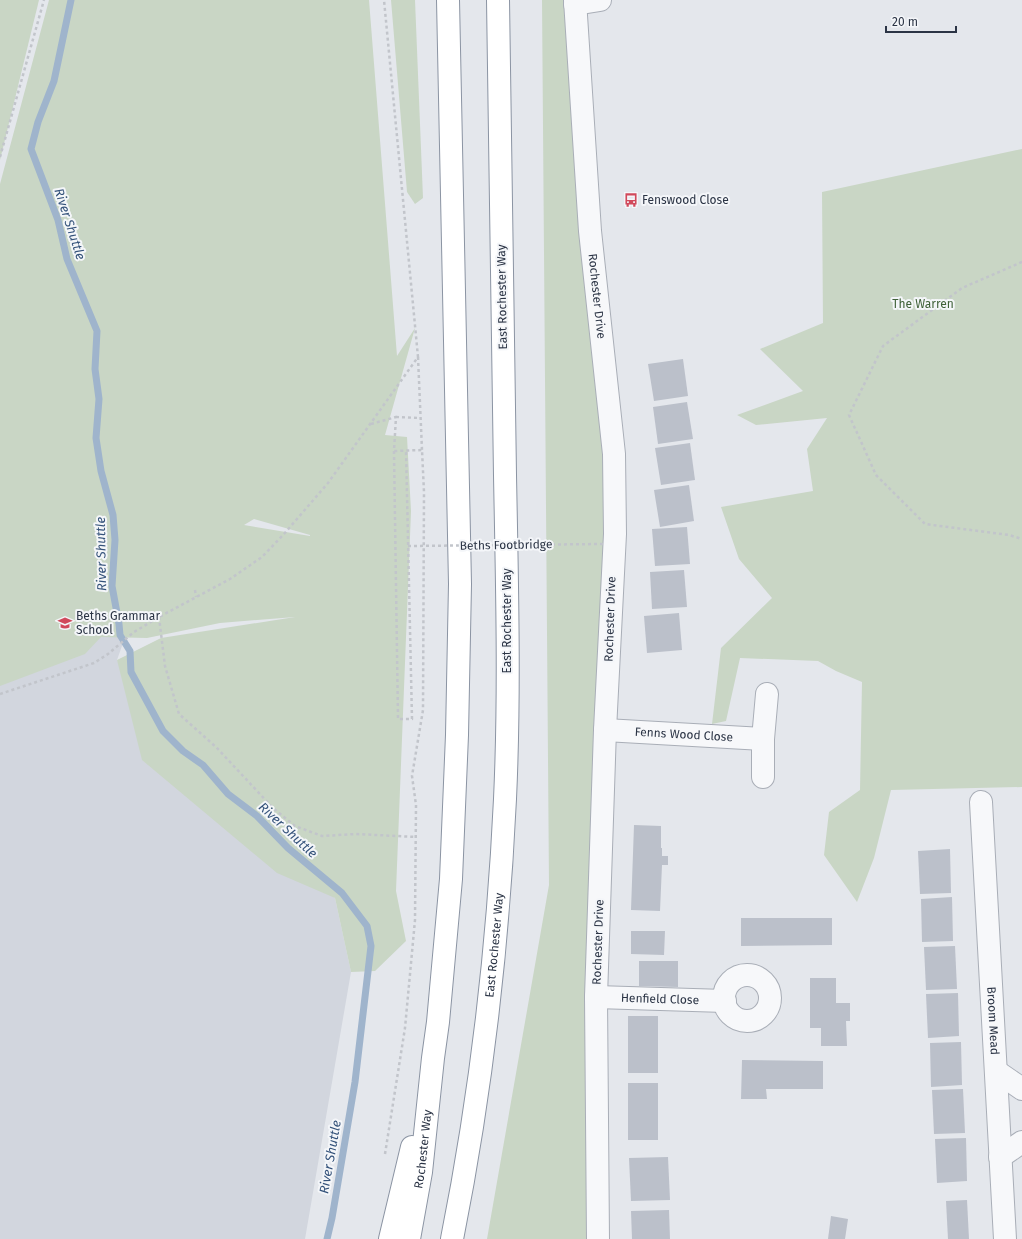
<svg xmlns="http://www.w3.org/2000/svg" width="1022" height="1239" viewBox="0 0 1022 1239" font-family="'Fira Sans',sans-serif">
  <rect width="100%" height="100%" fill="#e4e7ec"/>
  <!-- built -->
  <path fill="#d2d6de" d="M369 0 143 586 117 660 168 759 335 898 351 972 305 1239H0V208Z"/>
  <!-- green -->
  <g fill="#c9d6c5" fill-rule="evenodd">
    <path d="M0 0H39L0 160Z"/>
    <path d="M49 0H369L397 356 415 328 385 435 407 437 411 511 396 891 406 941 375 971 351 972 335 898 277 873 142 760 117 660 161 638 295 617 220 623 147 638 101 637 85 654 0 686V184ZM254 519 310 535V536L244 525Z"/>
    <path d="M391 0H415L423 198 415 204 407 192Z"/>
    <path d="M542 0H574L605 496 591 1239H487L549 885Z"/>
    <path d="M1022 149V787L891 790 874 858 857 902 824 855 829 812 860 790 862 682 836 671 818 661 740 658 726 721 712 724 721 648 772 598 739 559 721 507 813 491 807 449 827 418 756 425 737 415 803 391 760 349 823 323 822 192Z"/>
  </g>
  <g fill="none" stroke-linecap="round" stroke-linejoin="round">
    <!-- stream -->
    <path stroke="#9fb4cc" stroke-width="7" d="M71 0 54 81 38 122 31 149 58 220 67 259 97 331 95 369 99 399 96 438 101 471 113 515 115 540 112 586 119 624 120 635 130 651 131 672 163 731 183 751 203 765 228 794 257 816 288 848 342 893 367 926 371 946 355 1082 332 1218 327 1239"/>
  </g>
  <!-- building -->
  <g fill="#bbc0ca">
    <path d="M683 359 688 396 654 401 648 364Z"/>
    <path d="M687 402 693 439 658 444 653 407Z"/>
    <path d="M690 443 695 480 661 485 655 448Z"/>
    <path d="M689 485 694 521 660 527 654 490Z"/>
    <path d="M687 527 690 564 655 566 652 529Z"/>
    <path d="M684 570 687 607 652 609 650 572Z"/>
    <path d="M679 613 682 650 647 653 644 616Z"/>
    <path d="M634 825 661 826V848H662V856H668V865H662L660 911 631 910Z"/>
    <path d="M950 849 951 893 920 894 918 851Z"/>
    <path d="M952 897 953 941 922 942 921 899Z"/>
    <path d="M741 918H832V945L741 946Z"/>
    <path d="M631 931H665L664 955 631 954Z"/>
    <path d="M955 946 957 989 926 990 924 947Z"/>
    <path d="M639 961H678V987L639 986Z"/>
    <path d="M810 978H836V1003H850V1021H846L847 1046H821V1028H810Z"/>
    <path d="M958 993 959 1036 928 1038 926 994Z"/>
    <rect x="628" y="1016" width="30" height="57"/>
    <path d="M961 1042 962 1085 931 1087 930 1043Z"/>
    <path d="M742 1060 823 1061V1089H766L767 1099H741Z"/>
    <rect x="628" y="1083" width="30" height="57"/>
    <path d="M963 1089 965 1133 934 1134 932 1090Z"/>
    <path d="M966 1138 967 1181 937 1183 935 1139Z"/>
    <path d="M668 1157 670 1200 631 1201 629 1158Z"/>
    <path d="M967 1200 969 1239H948L946 1201Z"/>
    <path d="M669 1210 670 1239H632L631 1211Z"/>
    <path d="M831 1216 848 1219 845 1239H828Z"/>
  </g>
  <g fill="none" stroke-linecap="round" stroke-linejoin="round">
    <defs>
      <g id="minor">
        <path id="s1" d="M575 0 590 231 614 454 615 534 605 730 596 997 598 1239"/>
        <path d="M575 4 600 0"/>
        <path id="s2" d="M605 730 763 739"/>
        <path d="M763 777V739L767 694"/>
        <path id="s3" d="M981 802 1005 1239"/>
        <circle cx="747" cy="998" r="23"/>
        <path id="s4" d="M596 997 725 1001"/>
        <path d="M996 1071 1022 1089"/>
        <path d="M1000 1157 1022 1142"/>
      </g>
      <g id="trunk">
        <path d="M390 1239 412 1147"/>
        <path id="s5" d="M409 1239 421 1172 433 1058 438 1022 451 879 457 735 460 584 448 0"/>
        <path id="s6" d="M452 1239C481 1094 498 947 505 799 510 691 507 583 505 475 503 316 499 158 498 0"/>
      </g>
    </defs>
    <!-- minor casing -->
    <use href="#minor" stroke="#a9aeb7" stroke-width="24"/>
    <!-- trunk casing -->
    <use href="#trunk" stroke="#8b94a3" stroke-width="24"/>
    <!-- path -->
    <g stroke="#c2c5cb" stroke-width="2.5" stroke-dasharray="3 3" stroke-linecap="butt">
      <path d="M0 157 44 0"/>
      <path d="M1022 262 962 288 883 346 849 415 876 475 925 524 1009 535 1022 539"/>
      <path d="M418 357 422 450"/>
      <path d="M396 417 420 418"/>
      <path d="M371 424 396 417 394 451 398 719H412L406 450"/>
      <path d="M195 590 196 597"/>
      <path d="M159 617 165 666 179 714 216 747 273 808 295 826 322 836 356 834 416 837"/>
      <path d="M0 694 94 663 108 654 134 632 159 617 230 579 262 557 284 534 328 483 418 357 384 0"/>
      <path d="M385 1154 405 1028 415 920 416 805 412 776 423 710 424 492 422 450 394 451"/>
    </g>
    <!-- minor -->
    <use href="#minor" stroke="#f7f8fa" stroke-width="22"/>
    <!-- trunk -->
    <use href="#trunk" stroke="#fff" stroke-width="22"/>
    <!-- path-bridge -->
    <path stroke="#c2c5cb" stroke-width="2.5" stroke-dasharray="3 3" stroke-linecap="butt" d="M408 546 603 544"/>
  </g>
  <!-- icons -->
  <defs>
    <symbol id="bus-bare" viewBox="-9 -9 18 18"><path d="M-5-6H5V4H4V6H2V4H-2V6H-4V4H-5ZM-3.5-4V0h7V-4ZM-3.5 1.2v1.5H-2V1.2ZM2 1.2v1.5H3.5V1.2Z" fill="#d1495b" stroke="#f4f6f9" stroke-width="2.5" paint-order="stroke"/></symbol>
    <symbol id="school-bare" viewBox="-9 -9 18 18"><path d="M0-5L7-2L0 1L-7-2ZM-4 1L0 2.5L4 1V4Q0 6-4 4Z" fill="#d1495b" stroke="#f4f6f9" stroke-width="2.5" paint-order="stroke"/></symbol>
  </defs>
  <g fill-rule="evenodd">
    <use href="#bus-bare" x="621" y="190" width="20" height="20"/>
    <use href="#school-bare" x="55" y="613" width="20" height="20"/>
  </g>
  <g text-anchor="middle" dominant-baseline="central" stroke-width="4" stroke-linejoin="round" paint-order="stroke">
    <!-- poi labels -->
    <g font-size="12" fill="#2b3445" stroke="#f4f6f9" text-anchor="start">
      <text x="642" y="200">Fenswood Close</text>
      <text x="76" y="616">Beths Grammar<tspan x="76" dy="14">School</tspan></text>
    </g>
    <!-- street labels -->
    <g font-size="12" fill="#2b3445" stroke="#f4f6f9">
      <text stroke="none"><textPath href="#s1" startOffset="297">Rochester Drive</textPath></text>
      <text transform="translate(502 297) rotate(-91)">East Rochester Way</text>
      <text transform="translate(506 545) rotate(-1)">Beths Footbridge</text>
      <text transform="translate(610 619) rotate(-88)">Rochester Drive</text>
      <text transform="translate(507 621) rotate(-90)">East Rochester Way</text>
      <text stroke="none"><textPath href="#s2" startOffset="79">Fenns Wood Close</textPath></text>
      <text transform="translate(598 942) rotate(-88)">Rochester Drive</text>
      <text stroke="none"><textPath href="#s6" startOffset="297">East Rochester Way</textPath></text>
      <text stroke="none"><textPath href="#s4" startOffset="64">Henfield Close</textPath></text>
      <text stroke="none"><textPath href="#s3" startOffset="219">Broom Mead</textPath></text>
      <text stroke="none"><textPath href="#s5" startOffset="91">Rochester Way</textPath></text>
    </g>
    <!-- park labels -->
    <g font-size="12" fill="#3f6138" stroke="#f4f6f9">
      <text x="923" y="304">The Warren</text>
    </g>
    <!-- water labels -->
    <g font-size="13" font-style="italic" fill="#34527a" stroke="#f4f6f9">
      <text transform="translate(70 224) rotate(72)">River Shuttle</text>
      <text transform="translate(101 554) rotate(-91)">River Shuttle</text>
      <text transform="translate(288 830) rotate(43)">River Shuttle</text>
      <text transform="translate(330 1157) rotate(-80)">River Shuttle</text>
    </g>
  </g>
  <!-- scale -->
  <path d="M886 26v6h70v-6" fill="none" stroke="#2b3445" stroke-width="2"/>
  <text x="892" y="26" font-size="12" fill="#2b3445" stroke="#f4f6f9" stroke-width="3" paint-order="stroke">20 m</text>
</svg>
